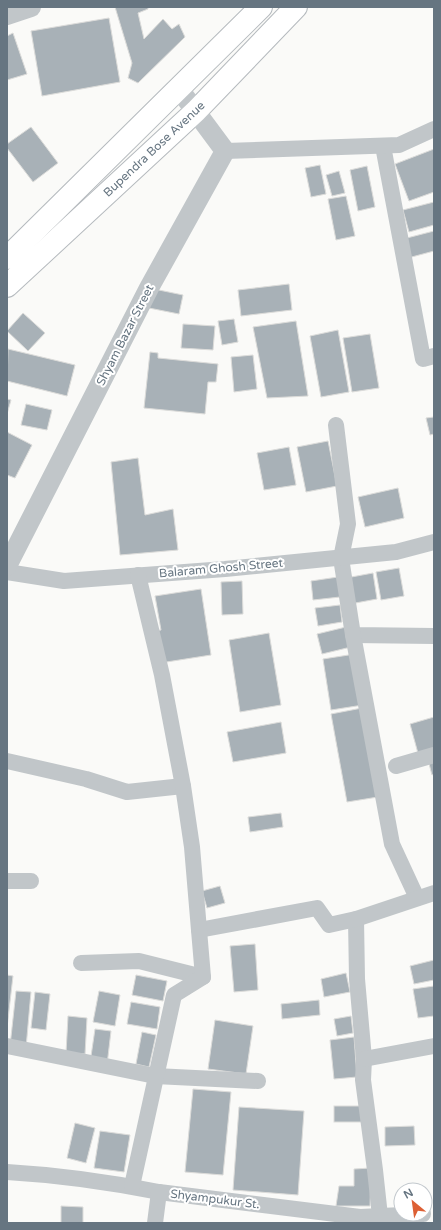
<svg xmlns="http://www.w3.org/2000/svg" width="441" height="1230" viewBox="0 0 441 1230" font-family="'Varela Round',sans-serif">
  <rect width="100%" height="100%" fill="#fafaf8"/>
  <!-- building -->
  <g fill="#a8b1b7" stroke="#dcdcda">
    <path d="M115 7H148V9L138 13 144 39 163 19 172 29 179 24 185 37 138 83 128 78 132 63Z"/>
    <path d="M109 18 120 82 42 96 31 31Z"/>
    <path d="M13 33 27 74 7 80V36Z"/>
    <path d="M31 127 58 163 33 182 7 148V144Z"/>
    <path d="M434 149V192L409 201 395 164Z"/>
    <path d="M320 165 326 194 311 197 305 168Z"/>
    <path d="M367 166 375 207 358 211 350 170Z"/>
    <path d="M339 171 345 193 332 196 326 175Z"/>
    <path d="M346 196 355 236 336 240 328 199Z"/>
    <path d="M434 202V225L409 232 403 210Z"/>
    <path d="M434 231V251L408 258 403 239Z"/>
    <path d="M289 284 292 310 241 316 238 290Z"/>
    <path d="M154 289 183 295 179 314 149 308Z"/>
    <path d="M23 313 45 333 28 351 7 331Z"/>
    <path d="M234 319 238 342 222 345 218 321Z"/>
    <path d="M296 321 308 396 267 398 253 327Z"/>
    <path d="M183 324 215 326 213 350 181 348Z"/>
    <path d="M338 330 349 392 321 397 310 336Z"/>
    <path d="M370 334 379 388 352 392 343 338Z"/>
    <path d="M8 349 75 365 67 396 7 381Z"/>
    <path d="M150 352 158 353V358L218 364 216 382H208L205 414 144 408Z"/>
    <path d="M253 355 257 389 234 392 231 357Z"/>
    <path d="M7 399 11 400 7 414Z"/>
    <path d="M26 404 52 410 47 430 21 425Z"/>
    <path d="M434 417V434L430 435 426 418Z"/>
    <path d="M7 432 32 445 15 478 7 475Z"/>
    <path d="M328 441 337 486 306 492 297 447Z"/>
    <path d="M289 447 296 485 264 490 257 453Z"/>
    <path d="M138 458 145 515 173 509 178 550 120 555 111 462Z"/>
    <path d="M398 488 404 518 365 527 358 497Z"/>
    <path d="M399 568 404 596 381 600 376 572Z"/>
    <path d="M373 573 377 599 350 604 346 578Z"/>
    <path d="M338 577 340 597 313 600 311 581Z"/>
    <path d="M242 581 243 614 222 615 221 582Z"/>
    <path d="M201 589 211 655 160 663 155 631 161 630 155 596Z"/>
    <path d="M340 605 342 622 318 626 315 608Z"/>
    <path d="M346 627 351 647 322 654 317 634Z"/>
    <path d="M269 633 281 705 240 712 229 640Z"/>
    <path d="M355 654 363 705 331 710 323 659Z"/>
    <path d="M362 708 378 797 347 802 331 714Z"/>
    <path d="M434 717V752L419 757 410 724Z"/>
    <path d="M281 722 286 753 233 762 227 732Z"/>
    <path d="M434 758V774L432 775 428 760Z"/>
    <path d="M281 813 283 827 250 832 248 817Z"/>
    <path d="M220 886 225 903 207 908 202 891Z"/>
    <path d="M255 944 258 990 234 992 230 946Z"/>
    <path d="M434 960V980L414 984 410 966Z"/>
    <path d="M346 973 350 992 324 997 321 979Z"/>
    <path d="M7 975 13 976 7 1028Z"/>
    <path d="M136 975 167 981 163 1001 132 995Z"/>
    <path d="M434 986V1016L418 1018 413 989Z"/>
    <path d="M16 991 31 992 26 1048 10 1046Z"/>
    <path d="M99 991 120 995 115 1026 93 1022Z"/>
    <path d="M35 992 50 994 46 1030 31 1028Z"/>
    <path d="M319 1000 320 1015 282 1019 281 1004Z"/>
    <path d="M131 1002 160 1007 157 1029 127 1024Z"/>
    <path d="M68 1016 87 1018 85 1054 66 1053Z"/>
    <path d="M351 1016 353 1033 337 1036 334 1019Z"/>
    <path d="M215 1020 253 1026 246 1074 208 1069Z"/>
    <path d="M95 1029 111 1031 107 1065 90 1063Z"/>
    <path d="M142 1032 156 1035 149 1067 136 1064Z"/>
    <path d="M354 1037 357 1077 334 1079 330 1040Z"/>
    <path d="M193 1089 231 1092 223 1175 185 1172Z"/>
    <rect x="334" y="1106" width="28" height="16"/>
    <path d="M239 1107 304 1111 298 1195 233 1190Z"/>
    <path d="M75 1123 95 1128 86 1163 67 1158Z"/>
    <path d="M414 1126 415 1145 385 1146V1127Z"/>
    <path d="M100 1131 130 1135 124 1172 94 1168Z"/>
    <path d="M371 1168 370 1206H336L339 1186H354V1169Z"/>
    <path d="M61 1206 83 1207V1223H61Z"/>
  </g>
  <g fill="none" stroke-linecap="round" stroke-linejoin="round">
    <defs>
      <g id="primary">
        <path d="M7 258 261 7"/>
        <path d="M7 286 196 111 296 7"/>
      </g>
    </defs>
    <!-- primary casing -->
    <use href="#primary" stroke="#b5babe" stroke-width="24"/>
    <!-- minor -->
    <g stroke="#c1c6c9" stroke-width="16">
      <path d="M383 146 423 359 434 356"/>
      <path d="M225 151 399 145 434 129"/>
      <path d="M336 425 348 524 341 558 353 635 434 636"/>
      <path d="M7 572 64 581 225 569 396 552 434 542"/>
      <path d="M353 635 392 844 417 898"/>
      <path d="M7 761 86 779 127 792 183 786"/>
      <path d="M396 766 434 755"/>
      <path d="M7 881H31"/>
      <path d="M356 919 357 979 364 1059 363 1080 375 1170 380 1216"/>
      <path d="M199 930 317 908 329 925 356 919 434 893"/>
      <path d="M81 963 139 961 203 977"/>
      <path d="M7 1046 155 1076 258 1081"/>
      <path d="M364 1059 434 1046"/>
      <path d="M7 1172C58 1175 109 1182 159 1192L360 1217 423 1214"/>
      <path d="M132 1186 174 995 203 977 199 930 192 847 183 786 162 675 138 575"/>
      <path d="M155 1223 159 1192"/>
    </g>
    <!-- tertiary -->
    <g stroke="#c1c6c9" stroke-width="20">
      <path d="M7 15 31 7"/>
      <path d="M7 566 149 288 225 151 179 89"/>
    </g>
    <!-- primary -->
    <use href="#primary" stroke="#fff" stroke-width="22"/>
  </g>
  <g text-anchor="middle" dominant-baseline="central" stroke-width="4" stroke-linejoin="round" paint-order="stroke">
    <!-- street labels -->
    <g font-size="12" fill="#667581" stroke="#fff">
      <text transform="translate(154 149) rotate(-43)">Bupendra Bose Avenue</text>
      <text transform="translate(125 335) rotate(-63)">Shyam Bazar Street</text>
      <text transform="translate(221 568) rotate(-5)">Balaram Ghosh Street</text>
      <text transform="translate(215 1199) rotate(7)">Shyampukur St.</text>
    </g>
  </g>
  <!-- border -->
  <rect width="441" height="1230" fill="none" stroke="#667581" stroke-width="16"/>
  <!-- north arrow -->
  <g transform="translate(413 1202) rotate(331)"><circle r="19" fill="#ffffff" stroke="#c2c8cd"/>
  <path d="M0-3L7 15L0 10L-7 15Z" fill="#dd6035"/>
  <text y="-6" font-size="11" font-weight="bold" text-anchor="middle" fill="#667581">N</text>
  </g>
</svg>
